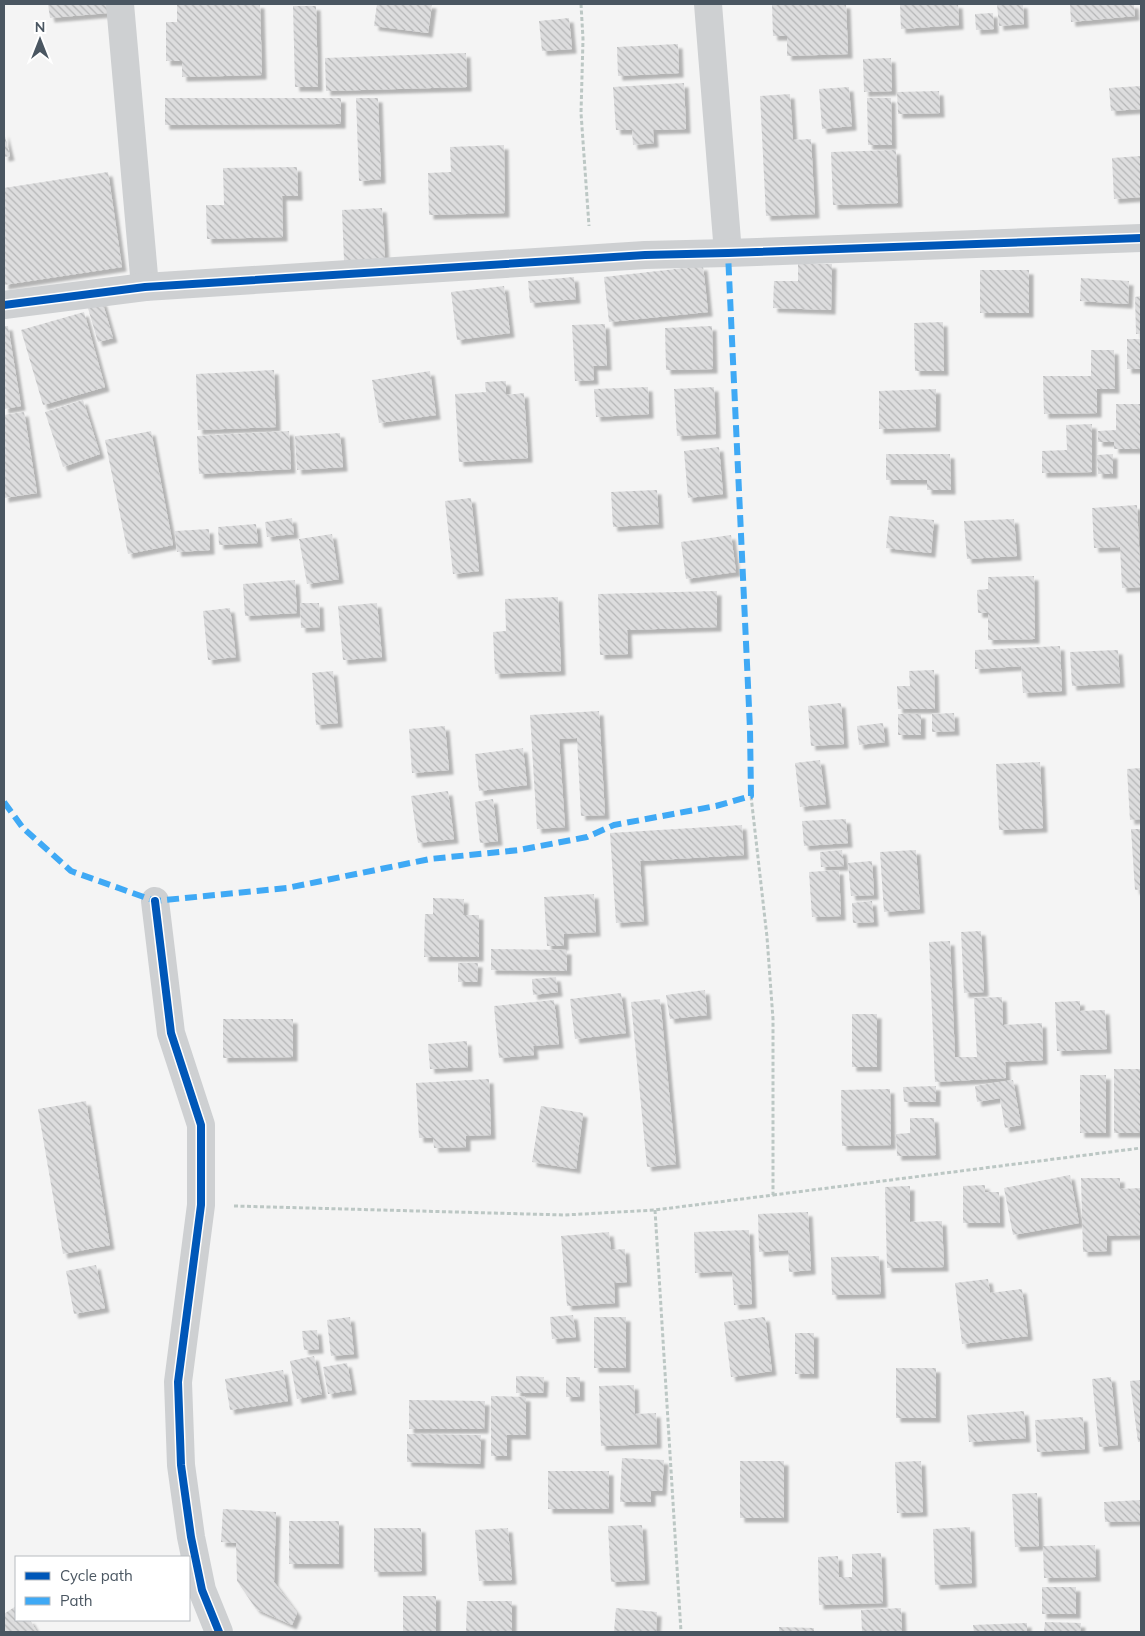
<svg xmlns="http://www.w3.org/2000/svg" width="1145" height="1636" viewBox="0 0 1145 1636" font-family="Mulish,sans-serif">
  <defs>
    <pattern id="building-back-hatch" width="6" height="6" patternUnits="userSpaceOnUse" patternTransform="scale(1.25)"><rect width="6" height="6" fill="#ddddde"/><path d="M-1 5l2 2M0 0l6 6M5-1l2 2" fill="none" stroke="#b5b6b7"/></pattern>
    <filter id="shadow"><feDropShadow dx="4.5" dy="4.5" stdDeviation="1" flood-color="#0004"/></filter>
  </defs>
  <rect width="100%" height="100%" fill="#f4f4f4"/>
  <!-- building -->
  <g fill="url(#building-back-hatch)" filter="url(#shadow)">
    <path d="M48 4H107L108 13 50 18Z"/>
    <path d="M177 4H260L262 75 182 77V61H166V22H177Z"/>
    <path d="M377 4H432L428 33 374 26Z"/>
    <path d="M772 4H846L848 54 787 56V36H773Z"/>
    <path d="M900 4H958L959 25 901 29Z"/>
    <path d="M997 4H1023L1024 24 999 26Z"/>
    <path d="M1070 4H1134L1135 16 1071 22Z"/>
    <path d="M293 6H316L318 87H295Z"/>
    <path d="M993 13 994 29 976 30 975 14Z"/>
    <path d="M569 18 572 49 542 51 539 21Z"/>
    <path d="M678 44 679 73 618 76 617 47Z"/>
    <path d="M466 53 467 87 326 91 325 58Z"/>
    <path d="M891 58 892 91 864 92 863 59Z"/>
    <path d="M684 83 686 129 653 130 654 143 633 145 632 130H616L613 87Z"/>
    <path d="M1141 86V109L1111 111 1109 88Z"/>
    <path d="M849 87 852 126 822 129 819 89Z"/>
    <path d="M939 91 940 113 898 114 897 92Z"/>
    <path d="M790 94 793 140 811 139 815 214 766 216 760 96Z"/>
    <path d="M165 98H341V124L165 125Z"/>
    <path d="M356 98H378L381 179 359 181Z"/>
    <path d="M867 98H891L892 145H868Z"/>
    <path d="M4 132 10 156 4 157Z"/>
    <path d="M504 145 505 213 429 215 428 173 451 172 450 147Z"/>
    <path d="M896 150 898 203 833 205 831 152Z"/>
    <path d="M1141 156V197L1114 199 1112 158Z"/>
    <path d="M297 167 298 196H282L283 237 207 239 206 205H224L223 168Z"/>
    <path d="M108 172 122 267 4 285V188Z"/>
    <path d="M382 208 385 259 344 261 342 210Z"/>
    <path d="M798 264H832L831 310 773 308 774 281H798Z"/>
    <path d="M703 266 708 312 609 322 604 277Z"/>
    <rect x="980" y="270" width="49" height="43"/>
    <path d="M574 277 576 299 530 303 528 281Z"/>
    <path d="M1081 278 1129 281 1128 304 1080 301Z"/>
    <path d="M504 286 510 333 457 340 451 292Z"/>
    <path d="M1141 296V334H1136L1135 297Z"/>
    <path d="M102 301 113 338 98 342 87 305Z"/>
    <path d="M84 312 105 387 43 405 21 330Z"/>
    <path d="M943 322 944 371H915L914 323Z"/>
    <path d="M605 324 607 366H593L594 380 575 381 572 325Z"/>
    <path d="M4 326H8L21 406 4 409Z"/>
    <path d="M712 326 713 369 666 370 665 328Z"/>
    <rect x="1127" y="339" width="14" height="30"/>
    <path d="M1091 350H1114L1115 389H1097V413L1044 414 1043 376H1091Z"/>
    <path d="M274 370 276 427 198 430 196 374Z"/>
    <path d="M430 371 436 415 379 423 372 380Z"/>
    <path d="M506 381V395L524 393 528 458 459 462 455 394 486 392 485 382Z"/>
    <path d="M648 387 649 414 596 417 594 389Z"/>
    <path d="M714 387 716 434 677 436 674 389Z"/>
    <path d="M936 389V427L879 429V391Z"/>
    <path d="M83 400 100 454 63 467 45 412Z"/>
    <path d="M1116 404H1140L1141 449H1114V442H1098V431L1116 430Z"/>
    <path d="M24 412 37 493 4 498V415Z"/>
    <path d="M1092 424V472L1042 473V451L1067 450 1066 425Z"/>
    <path d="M151 431 173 545 128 554 105 440Z"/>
    <path d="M289 431 291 469 199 474 197 436Z"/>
    <path d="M340 433 343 467 297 470 295 436Z"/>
    <path d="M719 447 723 494 688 498 684 451Z"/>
    <path d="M886 454H950L951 490H927V480H886Z"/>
    <path d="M1113 454V474H1098L1097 455Z"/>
    <path d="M657 490 659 524 613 527 611 492Z"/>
    <path d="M471 498 479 571 453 574 445 501Z"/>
    <path d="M1137 505 1141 587 1122 588 1120 547 1094 548 1092 508Z"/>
    <path d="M889 516 934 520 931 553 886 548Z"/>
    <path d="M292 518 294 534 267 537 265 522Z"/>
    <path d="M1014 519 1017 556 967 559 964 521Z"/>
    <path d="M256 524 258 543 219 545 218 527Z"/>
    <path d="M209 529 210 550 177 552 175 531Z"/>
    <path d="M332 534 339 579 307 584 299 539Z"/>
    <path d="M731 535 736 572 686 579 681 542Z"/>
    <path d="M1034 576 1035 639 988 640V613H978L977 590 988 589V577Z"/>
    <path d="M295 580 297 613 245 616 243 584Z"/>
    <path d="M717 591V627L627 630 628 654 600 655 598 594Z"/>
    <path d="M558 597 561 671 495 674 493 632 506 631 505 599Z"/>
    <path d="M300 603H319L320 627 301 628Z"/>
    <path d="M377 603 382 657 343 660 338 606Z"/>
    <path d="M230 608 236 657 208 660 203 611Z"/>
    <path d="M1060 646 1062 691 1023 693 1021 666 975 669V650Z"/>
    <path d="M1118 650 1120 683 1072 686 1070 652Z"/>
    <path d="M934 670 935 709H898L897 686H910L909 671Z"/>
    <path d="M333 671 338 723 316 725 312 673Z"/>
    <path d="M841 703 844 744 811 746 808 706Z"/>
    <path d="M599 711 605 815 581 816 577 738 559 739 565 827 537 829 530 715Z"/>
    <path d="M954 713 955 731 932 732V714Z"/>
    <rect x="898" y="714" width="23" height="21"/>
    <path d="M883 723 885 742 859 745 857 726Z"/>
    <path d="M445 726 449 770 412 773 409 729Z"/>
    <path d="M523 748 527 785 479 791 475 754Z"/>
    <path d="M820 760 826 804 800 807 795 763Z"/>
    <path d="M1040 762 1043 828 999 830 996 764Z"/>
    <path d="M1141 768V819L1130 820 1127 769Z"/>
    <path d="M448 791 454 839 418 843 411 796Z"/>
    <path d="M493 799 498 841 480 843 475 802Z"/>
    <path d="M846 819 848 843 804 846 802 821Z"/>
    <path d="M742 825 744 855 640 861 644 921 616 923 610 833Z"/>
    <path d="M1131 829H1141V889L1135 890Z"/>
    <path d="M842 850 844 866 821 867 820 852Z"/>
    <path d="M916 850 920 909 884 912 880 852Z"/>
    <path d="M872 861 874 895 851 896 848 863Z"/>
    <path d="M839 870 841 916 812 917 809 872Z"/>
    <path d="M594 894 596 932 564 934V946H547L544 897Z"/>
    <path d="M433 898 464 899 463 915H479V957H424L425 914H433Z"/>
    <path d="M872 901 874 922 853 923 852 903Z"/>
    <path d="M981 931 984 992 964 993 961 932Z"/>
    <path d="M950 941 955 1057H977L974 998 1002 997 1003 1025 1042 1023 1043 1060 1005 1062 1006 1078 935 1082 929 942Z"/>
    <path d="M491 949 567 950V971L491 970Z"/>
    <path d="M458 963H478L477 982H458Z"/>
    <path d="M556 977 558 992 533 995 532 979Z"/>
    <path d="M705 990 707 1015 670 1019 666 995Z"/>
    <path d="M621 993 626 1033 575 1039 570 999Z"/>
    <path d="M660 999 676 1164 647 1167 631 1002Z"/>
    <path d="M554 1000 559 1044 533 1046 534 1055 499 1058 494 1006Z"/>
    <path d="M1080 1001V1011L1105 1010 1107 1049 1057 1051 1055 1002Z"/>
    <rect x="852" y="1014" width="25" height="53"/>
    <path d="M223 1019H293V1057L223 1058Z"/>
    <path d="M467 1041 468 1067 430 1069 428 1044Z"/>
    <rect x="1114" y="1069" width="27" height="64"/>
    <rect x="1080" y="1075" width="26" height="58"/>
    <path d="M489 1079 491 1135 466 1136V1147L434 1148 433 1138H419L416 1083Z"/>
    <path d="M1013 1080 1021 1125 1005 1128 1000 1098 977 1102 975 1086Z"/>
    <path d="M936 1086V1102H904L903 1087Z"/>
    <path d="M890 1089 891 1145 842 1146 841 1090Z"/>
    <path d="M86 1101 110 1245 63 1254 38 1109Z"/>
    <path d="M541 1106 583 1113 576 1169 532 1162Z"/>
    <path d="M910 1118H934L936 1155 897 1156 896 1134 910 1133Z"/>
    <path d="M1070 1175 1079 1223 1013 1235 1004 1188Z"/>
    <path d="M1081 1178H1120V1189L1141 1188V1235L1107 1236V1251L1083 1252Z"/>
    <path d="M985 1185V1192H999L1000 1223H963V1186Z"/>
    <path d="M910 1186V1222L942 1221 944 1267 887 1268 885 1187Z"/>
    <path d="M808 1212 811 1270 789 1272 788 1250 759 1252 758 1214Z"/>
    <path d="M749 1230 752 1304 734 1305 732 1271 695 1273 694 1232Z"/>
    <path d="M609 1232 611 1250 625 1249 627 1282 614 1283 615 1303 567 1306 561 1236Z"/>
    <path d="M879 1256 881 1294 832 1295 831 1257Z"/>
    <path d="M96 1265 105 1308 74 1314 66 1271Z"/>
    <path d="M988 1279 990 1293 1022 1289 1028 1336 962 1344 955 1283Z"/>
    <path d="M573 1315 576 1337 552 1339 550 1317Z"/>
    <path d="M350 1317 354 1354 331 1356 327 1320Z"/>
    <rect x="594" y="1317" width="32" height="51"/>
    <path d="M765 1317 772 1371 731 1377 724 1322Z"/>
    <path d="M317 1330 319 1349 304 1350 302 1331Z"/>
    <rect x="795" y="1333" width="19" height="41"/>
    <path d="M314 1356 322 1394 297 1399 290 1361Z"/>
    <path d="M347 1363 352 1390 328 1394 323 1367Z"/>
    <rect x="896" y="1368" width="40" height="50"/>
    <path d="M283 1370 288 1401 230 1410 225 1379Z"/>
    <path d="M516 1376 544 1377 543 1393H516Z"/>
    <rect x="566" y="1377" width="14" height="20"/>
    <path d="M1111 1377 1118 1445 1099 1447 1092 1379Z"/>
    <path d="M1141 1380V1442H1138L1130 1381Z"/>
    <path d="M634 1385 635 1414 656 1413 657 1444 601 1446 599 1386Z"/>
    <path d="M491 1396 526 1397V1435H507V1456H491Z"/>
    <path d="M409 1400 485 1401 484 1429H409Z"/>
    <path d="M1024 1411 1026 1438 969 1442 967 1415Z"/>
    <path d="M1083 1417 1085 1449 1037 1452 1035 1420Z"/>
    <path d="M407 1434 481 1435 480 1464 407 1462Z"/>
    <path d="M622 1458 664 1460 662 1491H651V1502H620Z"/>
    <rect x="740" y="1461" width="44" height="57"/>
    <path d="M921 1461 923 1512 897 1513 895 1462Z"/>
    <rect x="548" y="1471" width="61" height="38"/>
    <path d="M1037 1493 1039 1546 1015 1547 1012 1494Z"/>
    <path d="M1141 1500V1521L1105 1522 1104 1502Z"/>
    <path d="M223 1509 276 1512 274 1582 297 1613 292 1625 256 1609 237 1581 236 1543 221 1542Z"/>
    <rect x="289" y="1521" width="50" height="43"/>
    <path d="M642 1525 645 1580 611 1582 608 1526Z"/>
    <path d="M970 1527 972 1583 935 1585 933 1529Z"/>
    <path d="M374 1528H421L422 1571 374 1572Z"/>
    <path d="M508 1528 512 1580 479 1581 475 1530Z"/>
    <path d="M1095 1545 1096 1577 1044 1578 1043 1546Z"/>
    <path d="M881 1553 883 1603 819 1605 818 1557 838 1556 839 1577H852V1554Z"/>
    <rect x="1042" y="1587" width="34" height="27"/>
    <rect x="403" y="1596" width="33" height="36"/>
    <path d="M467 1601H512V1632H466Z"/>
    <path d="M16 1606V1620H30L37 1632H4V1614Z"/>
    <path d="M616 1608 657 1612 656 1632H614Z"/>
    <path d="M901 1608 902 1632H862L861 1610Z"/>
    <path d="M1045 1622 1081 1623 1080 1632H1044Z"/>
    <path d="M1027 1623V1632H974L973 1625Z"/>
    <path d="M779 1627 814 1628V1632H779Z"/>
  </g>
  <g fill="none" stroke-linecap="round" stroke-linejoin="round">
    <!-- path -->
    <g stroke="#bcc7c4" stroke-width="3" stroke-dasharray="4 2.5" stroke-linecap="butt">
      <path d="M581 4 583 39 581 113 589 226"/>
      <path d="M773 1195 1141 1148"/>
      <path d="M234 1206 565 1215 655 1210 773 1195V1019L767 937 751 796"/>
      <path d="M655 1210 681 1632"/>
    </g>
    <!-- minor -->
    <g stroke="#ced0d2" stroke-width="28">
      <path d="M120 4 145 287"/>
      <path d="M708 4 728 253"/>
      <path d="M4 305 145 287 645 255 728 253 1141 238"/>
      <path d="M155 901 171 1033 201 1125V1205L178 1382 181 1465 191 1537 202 1590 219 1632"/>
    </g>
    <!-- quiet -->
    <path stroke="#3fa9f5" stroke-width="6" stroke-dasharray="12 6" stroke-linecap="butt" d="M4 802 23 828 71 871 155 901 287 888 430 859 519 850 587 837 614 825 716 806 751 796 750 729 728 253"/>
    <defs>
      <g id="cycleway">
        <path d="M4 305 145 287 645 255 728 253 1141 238"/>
        <path d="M155 901 171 1033 201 1125V1205L178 1382 181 1465 191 1537 202 1590 219 1632"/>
      </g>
    </defs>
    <!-- cycleway casing -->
    <use href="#cycleway" stroke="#fff" stroke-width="11"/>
    <!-- cycleway -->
    <use href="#cycleway" stroke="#0057b8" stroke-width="8"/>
  </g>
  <!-- border -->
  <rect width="1145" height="1636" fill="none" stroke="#4a5661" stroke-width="10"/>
  <!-- legend -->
  <rect x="15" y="1556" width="175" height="65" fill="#ffffff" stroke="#b7bbc0"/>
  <rect x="25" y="1572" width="25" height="8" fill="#0057b8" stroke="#b7bbc0"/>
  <text x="60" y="1581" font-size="15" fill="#4a5661">Cycle path</text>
  <rect x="25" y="1597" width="25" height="8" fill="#3fa9f5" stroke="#b7bbc0"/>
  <text x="60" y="1606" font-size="15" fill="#4a5661">Path</text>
  <!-- north arrow -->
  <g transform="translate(40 40)" stroke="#ffffff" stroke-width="4" paint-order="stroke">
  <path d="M0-4L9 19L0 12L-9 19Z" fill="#4a5661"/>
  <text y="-8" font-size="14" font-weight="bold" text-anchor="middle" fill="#4a5661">N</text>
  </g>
</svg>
